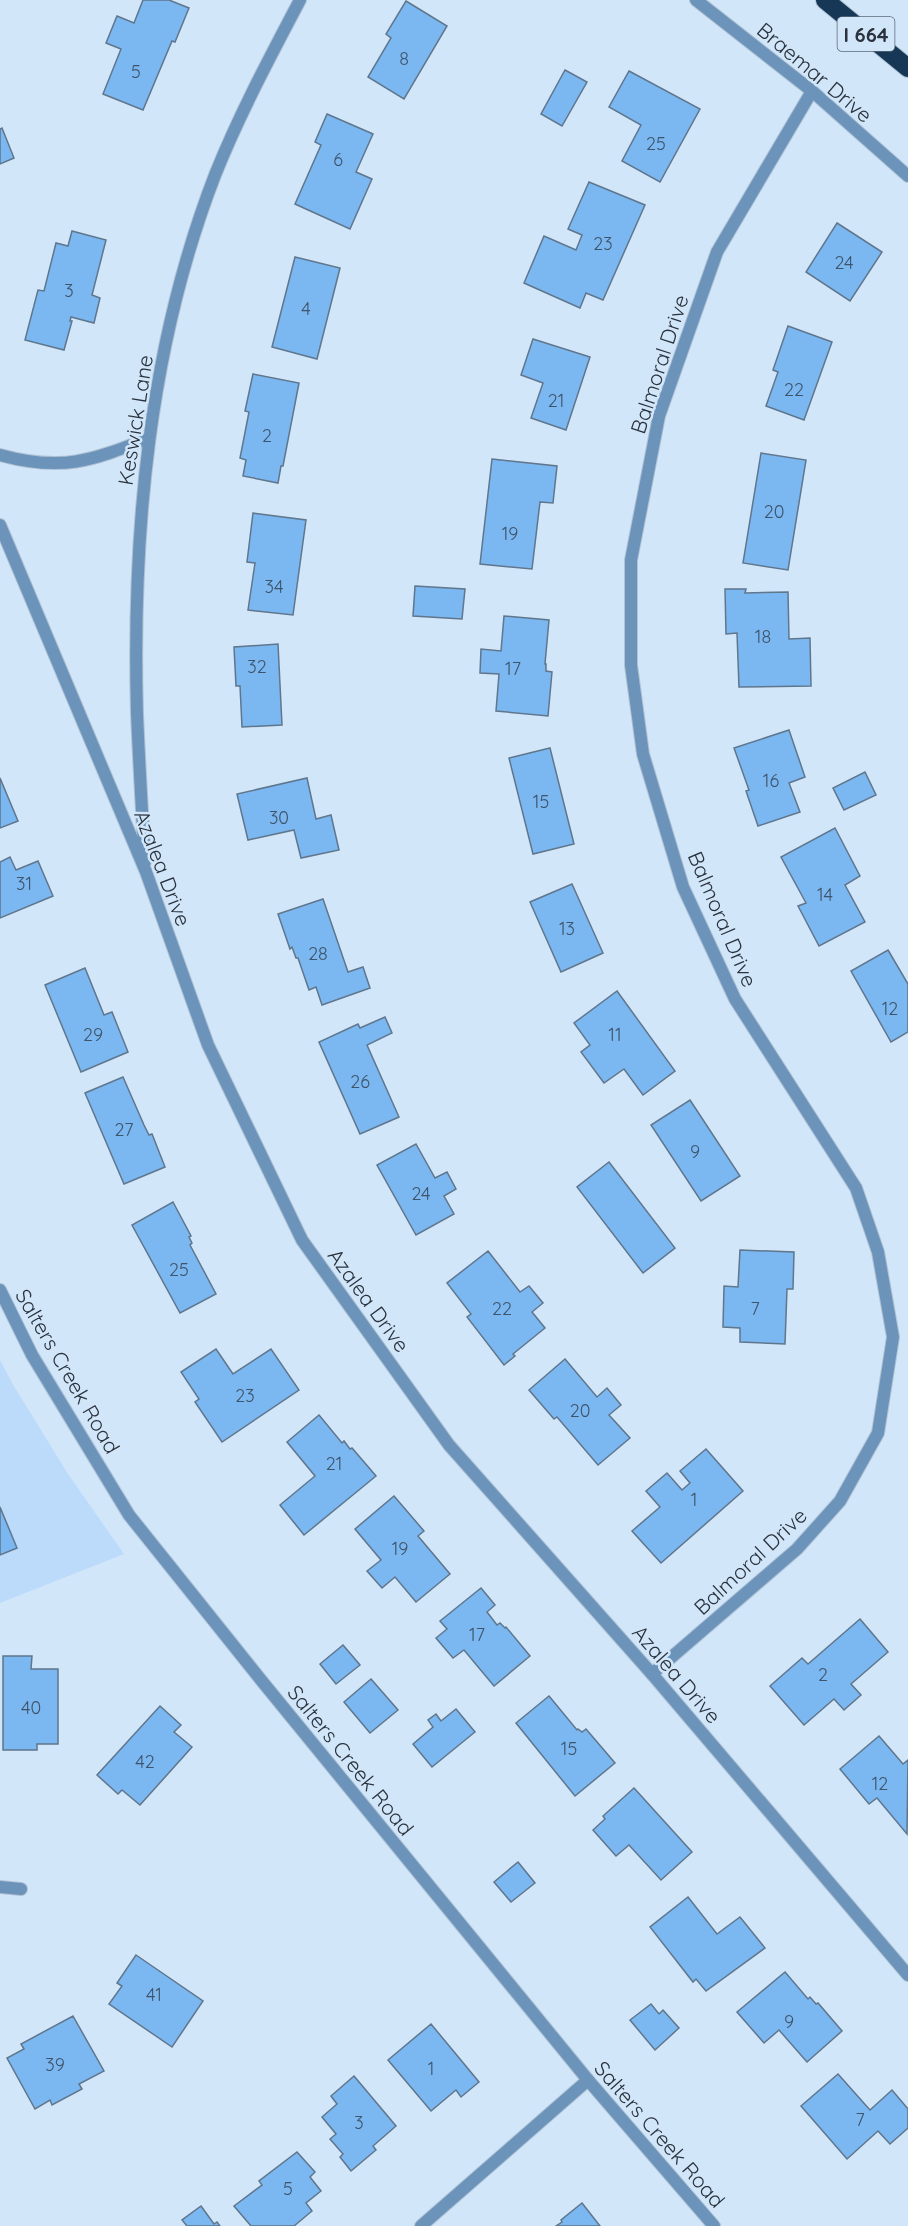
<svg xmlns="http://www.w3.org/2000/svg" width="908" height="2226" viewBox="0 0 908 2226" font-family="Quicksand,sans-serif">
  <rect width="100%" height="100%" fill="#d2e6fa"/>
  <!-- built -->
  <path fill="#bcdbfa" d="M0 1360 12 1383 68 1474 124 1554 0 1603Z"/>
  <!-- building -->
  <g fill="#7bb7f1" stroke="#5f768c" stroke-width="1.5">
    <path d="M143 0H169L189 8 175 42 172 41 143 110 103 94 121 49 106 43 117 16 134 23Z"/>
    <path d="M406 1 447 26 404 99 368 77 391 38 386 34Z"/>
    <path d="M565 70 587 82 562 126 541 114Z"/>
    <path d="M629 71 700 109 660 182 622 161 641 125 609 107Z"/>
    <path d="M327 114 373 134 356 172 372 179 350 229 295 204 321 145 315 142Z"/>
    <path d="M2 128 14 158 0 164V129Z"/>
    <path d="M589 182 645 205 603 300 586 293 580 308 524 283 544 236 576 250 582 235 568 229Z"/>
    <path d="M837 223 882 252 850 301 806 272Z"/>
    <path d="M72 231 106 240 92 295 100 298 94 323 71 317 70 321H72L64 350 25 340 38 290 44 291 56 243 68 246Z"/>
    <path d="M295 257 340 268 317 359 272 347Z"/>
    <path d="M788 326 832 342 804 420 766 406 778 372 773 370Z"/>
    <path d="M533 339 590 357 566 430 531 418 543 383 521 375Z"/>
    <path d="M253 374 299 383 283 466H281L278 483 243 476 246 460 240 458 249 412 245 411Z"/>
    <path d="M761 453 806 460 788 570 743 563Z"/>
    <path d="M492 459 557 466 553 503 540 502 532 569 480 564Z"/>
    <path d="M253 513 306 520 293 615 248 610 255 563 247 562Z"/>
    <path d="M415 586 465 589 462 619 413 616Z"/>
    <path d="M725 589H746L745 593 788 592 789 639 810 638 811 686 739 687 737 633 726 634Z"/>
    <path d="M504 616 549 620 545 664H546V671L552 672 548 716 496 711 499 674 480 673 481 649 501 651Z"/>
    <path d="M278 644 282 725 242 727 240 686H236L234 647Z"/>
    <path d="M789 730 805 777 789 783 800 812 758 826 746 791 749 790 734 748Z"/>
    <path d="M550 748 574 844 533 854 509 758Z"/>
    <path d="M865 772 876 795 844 810 833 788Z"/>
    <path d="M0 778 18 821 0 828Z"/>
    <path d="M307 778 316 819 331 815 339 850 301 858 294 830 248 840 237 794Z"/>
    <path d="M835 828 860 876 845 885 865 922 819 946 798 906 806 903 781 857Z"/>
    <path d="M10 857 16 870 38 861 53 896 0 918V862Z"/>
    <path d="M572 884 603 953 561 972 530 902Z"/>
    <path d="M323 899 348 972 363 967 370 988 322 1005 316 987 309 990 298 958H296L292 947 290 949 278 914Z"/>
    <path d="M888 950 908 984V1032L891 1042 851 971Z"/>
    <path d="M85 968 104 1015 112 1012 128 1052 81 1072 45 985Z"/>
    <path d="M617 991 675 1071 643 1095 624 1069 604 1083 581 1052 590 1045 574 1023Z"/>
    <path d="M385 1017 392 1033 367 1045 399 1117 360 1134 319 1042 358 1024 360 1028Z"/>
    <path d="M123 1077 144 1125 149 1135 152 1134 165 1167 124 1184 85 1093Z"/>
    <path d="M690 1100 740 1176 701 1201 651 1125Z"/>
    <path d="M416 1144 435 1178 447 1172 456 1189 444 1196 454 1214 416 1235 377 1165Z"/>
    <path d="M609 1162 675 1248 643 1273 577 1187Z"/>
    <path d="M173 1202 191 1236 189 1237 192 1243 190 1245 216 1294 180 1313 132 1225Z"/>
    <path d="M740 1250 794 1252 793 1289H787L785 1344 740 1342V1328L723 1327 724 1286 738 1287Z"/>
    <path d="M488 1251 520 1292 529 1286 543 1303 532 1312 545 1328 513 1354 515 1356 504 1365 467 1317 471 1314 447 1283Z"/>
    <path d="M216 1349 233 1374 271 1349 299 1390 222 1442 195 1402 199 1399 181 1372Z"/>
    <path d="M565 1359 597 1397 607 1388 621 1405 609 1415 630 1438 598 1465 557 1417 554 1419 529 1390Z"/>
    <path d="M319 1415 342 1443 344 1441 350 1449 352 1448 376 1476 304 1535 280 1505 315 1476 287 1442Z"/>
    <path d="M706 1449 743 1491 661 1563 632 1531 660 1507 646 1491 667 1473 682 1490 690 1483 680 1471Z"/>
    <path d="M394 1496 424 1531 418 1536 450 1574 416 1602 395 1577 382 1588 367 1571 381 1560 355 1529Z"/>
    <path d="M0 1507 17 1548 0 1555Z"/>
    <path d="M481 1588 495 1605 487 1612 497 1625 500 1623 505 1628 506 1627 530 1656 494 1686 464 1650 453 1658 436 1638 447 1629 440 1621Z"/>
    <path d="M860 1619 888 1652 851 1684 861 1695 844 1710 834 1699 804 1725 770 1686 802 1658 808 1664Z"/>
    <path d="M343 1645 360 1665 336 1684 320 1664Z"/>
    <path d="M3 1656H32L31 1669H58V1744H37V1750H3Z"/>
    <path d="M371 1679 398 1710 370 1733 344 1702Z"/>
    <path d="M549 1696 577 1730 578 1729 582 1732 586 1729 615 1763 575 1796 516 1723Z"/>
    <path d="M160 1706 181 1725 174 1732 192 1747 140 1805 122 1790 118 1794 97 1775Z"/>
    <path d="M456 1709 475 1732 432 1767 413 1744 433 1727 428 1720 436 1714 441 1721Z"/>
    <path d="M879 1736 903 1764 908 1760 907 1834 877 1798 869 1804 840 1769Z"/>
    <path d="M634 1788 692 1852 661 1880 629 1845 616 1856 593 1830 605 1819 603 1816Z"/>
    <path d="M518 1862 535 1883 511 1902 494 1882Z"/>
    <path d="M688 1897 717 1934 740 1917 765 1948 706 1991 696 1979 693 1982 650 1927Z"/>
    <path d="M136 1955 203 2001 172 2047 109 2004 122 1986 117 1983Z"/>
    <path d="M785 1972 808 1999 810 1997 816 2004 818 2003 842 2031 807 2062 779 2030 764 2043 737 2012Z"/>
    <path d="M651 2004 659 2014 663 2010 679 2028 655 2050 630 2020Z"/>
    <path d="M73 2016 104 2071 79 2084 82 2089 52 2105 50 2100 35 2109 7 2058 24 2049 21 2044Z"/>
    <path d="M431 2024 479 2082 461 2097 456 2090 431 2111 388 2060Z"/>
    <path d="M838 2074 870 2110 892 2090 908 2109V2128L890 2144 878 2131 847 2159 801 2106Z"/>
    <path d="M354 2076 396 2126 373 2146 376 2150 351 2171 340 2157 343 2154 330 2139 336 2134 322 2117 337 2104 331 2096Z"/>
    <path d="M297 2152 315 2172 310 2177 321 2191 306 2203 312 2211 294 2226H251L234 2206 262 2185 259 2181Z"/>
    <path d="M582 2203 600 2226H556L562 2222 561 2220Z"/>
    <path d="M201 2206 214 2224 217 2222 220 2226H187L182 2220Z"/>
  </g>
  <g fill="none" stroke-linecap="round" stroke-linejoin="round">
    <defs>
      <g id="street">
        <path d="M696 0 812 91 908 176"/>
        <path d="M0 455C62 472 91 461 149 438"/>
        <path d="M0 525 146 872 208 1045 302 1240 449 1445 652 1674 908 1975"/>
        <path d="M145 862C142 812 139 763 137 713 132 531 149 346 215 175 239 115 270 57 300 0"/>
        <path d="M0 1290 32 1355 129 1515 261 1680 588 2080 714 2226"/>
        <path d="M652 1674 797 1549 840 1501 878 1433 893 1337 878 1252 856 1188 735 999 683 887 643 754 631 665V560L659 416 717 252 812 91"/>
        <path d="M0 1887 21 1889"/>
        <path d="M421 2226 588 2080"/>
      </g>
      <path id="highway" d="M825 0 908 68"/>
    </defs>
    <!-- street casing -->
    <use href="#street" stroke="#b0c2d4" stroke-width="14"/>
    <!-- highway casing -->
    <use href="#highway" stroke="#b0c2d4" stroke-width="20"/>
    <!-- street -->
    <use href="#street" stroke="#6c94bb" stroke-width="12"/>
    <!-- highway -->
    <use href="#highway" stroke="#163755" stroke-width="18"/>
  </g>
  <g text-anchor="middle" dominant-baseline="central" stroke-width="5" stroke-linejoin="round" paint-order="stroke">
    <!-- number labels -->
    <g font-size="18" fill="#3e546a">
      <text x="404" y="58">8</text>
      <text x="136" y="71">5</text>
      <text x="656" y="143">25</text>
      <text x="338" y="159">6</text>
      <text x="603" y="243">23</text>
      <text x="844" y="262">24</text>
      <text x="69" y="290">3</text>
      <text x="306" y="308">4</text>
      <text x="794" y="389">22</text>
      <text x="556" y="400">21</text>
      <text x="267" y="435">2</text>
      <text x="774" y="511">20</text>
      <text x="510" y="533">19</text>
      <text x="274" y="586">34</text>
      <text x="763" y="636">18</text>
      <text x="257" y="666">32</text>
      <text x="513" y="668">17</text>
      <text x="771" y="780">16</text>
      <text x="541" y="801">15</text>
      <text x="279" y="817">30</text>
      <text x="24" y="883">31</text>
      <text x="825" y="894">14</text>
      <text x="567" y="928">13</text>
      <text x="318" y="953">28</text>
      <text x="890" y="1008">12</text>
      <text x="93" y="1034">29</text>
      <text x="615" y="1034">11</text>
      <text x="360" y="1081">26</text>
      <text x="124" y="1129">27</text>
      <text x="695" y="1151">9</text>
      <text x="421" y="1193">24</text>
      <text x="179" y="1269">25</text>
      <text x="502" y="1308">22</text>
      <text x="755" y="1308">7</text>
      <text x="245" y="1395">23</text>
      <text x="580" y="1410">20</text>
      <text x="334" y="1463">21</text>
      <text x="694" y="1499">1</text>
      <text x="400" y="1548">19</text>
      <text x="477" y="1634">17</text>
      <text x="823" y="1674">2</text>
      <text x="31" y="1707">40</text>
      <text x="569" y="1748">15</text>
      <text x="145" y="1761">42</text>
      <text x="880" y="1783">12</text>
      <text x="154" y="1994">41</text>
      <text x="789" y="2021">9</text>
      <text x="55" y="2064">39</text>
      <text x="431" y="2068">1</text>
      <text x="860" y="2119">7</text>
      <text x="359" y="2122">3</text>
      <text x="288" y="2188">5</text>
    </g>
    <!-- shield labels -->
    <rect fill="#d2e6fa" stroke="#5c6976" stroke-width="1.5" x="837.5" y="17" width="57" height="34" rx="4.5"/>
    <g font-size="20" font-weight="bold" fill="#2a333d">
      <text x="866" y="34">I 664</text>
    </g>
    <!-- street labels -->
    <g font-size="21" fill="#2a333d" stroke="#d2e6fa">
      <text transform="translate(815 72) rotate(40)">Braemar Drive</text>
      <text transform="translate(659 364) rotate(-72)">Balmoral Drive</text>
      <text transform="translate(135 420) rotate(-81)">Keswick Lane</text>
      <text transform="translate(163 868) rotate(69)">Azalea Drive</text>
      <text transform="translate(723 919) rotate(67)">Balmoral Drive</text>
      <text transform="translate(369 1300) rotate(54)">Azalea Drive</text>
      <text transform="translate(68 1371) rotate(60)">Salters Creek Road</text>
      <text transform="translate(750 1561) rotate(-43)">Balmoral Drive</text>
      <text transform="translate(677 1674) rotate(49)">Azalea Drive</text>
      <text transform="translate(351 1760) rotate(51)">Salters Creek Road</text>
      <text transform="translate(660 2134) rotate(49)">Salters Creek Road</text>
    </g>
  </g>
</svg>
